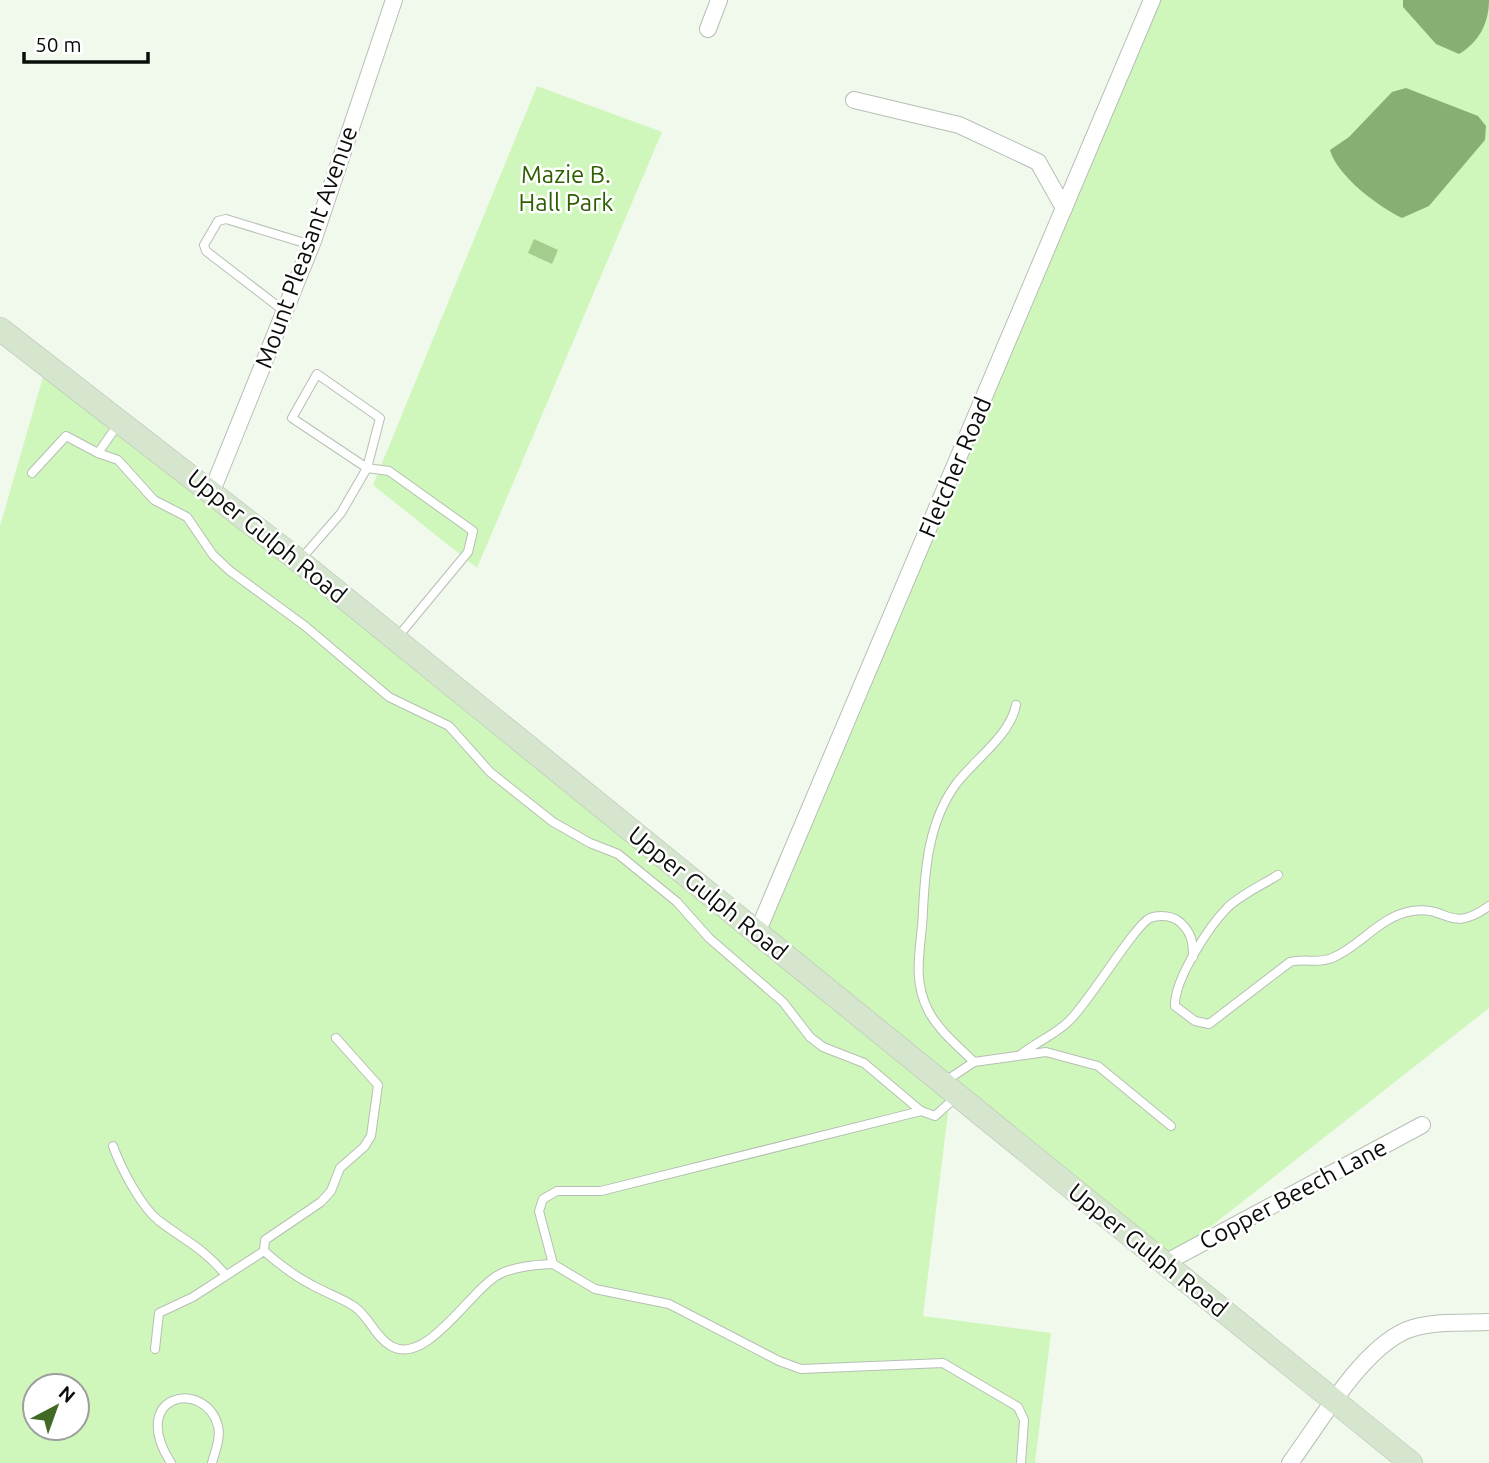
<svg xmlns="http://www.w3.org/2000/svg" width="1489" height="1463" viewBox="0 0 1489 1463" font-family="Ubuntu,sans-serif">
  <rect width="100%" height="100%" fill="#f1f9ed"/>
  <!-- green -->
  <g fill="#cff7bb" fill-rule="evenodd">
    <path d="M1152 0H1489V1008L1163 1264 951 1088 923 1316 1051 1333 1035 1463H0V526L47 363 757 933ZM35 1386H77V1428H35Z"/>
    <path d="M537 86 662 132 477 568 373 485Z"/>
  </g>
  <!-- water -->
  <g fill="#86af71">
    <path d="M1403 0H1489C1489 23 1479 42 1459 54L1436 44 1403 7Z"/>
    <path d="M1406 88 1478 116 1486 126 1485 140 1429 206 1402 218C1379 207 1337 176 1330 150L1349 137 1392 92Z"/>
  </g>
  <!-- building -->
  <path fill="#a3cd8d" d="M534 239 558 250 552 264 528 253Z"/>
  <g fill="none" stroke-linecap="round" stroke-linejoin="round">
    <defs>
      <g id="lane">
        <path d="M284 311 206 251 204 245 218 221 226 219 311 245"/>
        <path d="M98 453 118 460 154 500 187 517 213 555 230 571 305 626 389 697 449 726 490 772 553 822 590 843 618 854 677 902 709 938 783 1002 810 1037 823 1047 864 1063 921 1111 935 1116 956 1097"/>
        <path d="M32 473 66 436 98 453 119 423"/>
        <path d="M301 559 341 513 367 468 380 418 317 374 292 418 367 468 389 471 473 531 468 552 396 639"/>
        <path d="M1278 875C1262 885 1242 894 1228 907 1209 926 1174 980 1175 1006L1195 1021 1209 1024 1290 962C1305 958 1318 964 1332 958 1361 946 1380 916 1412 911 1449 905 1448 935 1489 906"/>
        <path d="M1020 1055C1035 1043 1056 1034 1069 1021 1090 1001 1134 926 1150 918 1160 914 1174 916 1181 923 1192 934 1193 942 1193 957"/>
        <path d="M974 1062C958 1046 938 1030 928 1010 911 976 922 946 923 911 925 867 929 821 956 784 974 760 1010 736 1016 705"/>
        <path d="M944 1082 974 1062 1046 1052 1098 1066 1171 1126"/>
        <path d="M113 1146C121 1168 140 1205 158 1220 185 1241 201 1246 225 1274"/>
        <path d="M264 1251 265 1240 321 1202 331 1191 340 1168 364 1147 371 1136 378 1085 336 1038"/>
        <path d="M553 1264 539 1211 543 1199 557 1191H601L921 1111"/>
        <path d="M155 1349 159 1313 193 1297 264 1251C279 1264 294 1276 312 1285 326 1293 342 1298 355 1307 369 1317 376 1338 391 1346 427 1367 471 1288 500 1274 516 1266 536 1265 553 1264L595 1289 669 1304 779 1361 801 1369 943 1363 1018 1407 1024 1420 1021 1463"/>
        <path d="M171 1463C127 1394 205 1378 218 1426 221 1438 215 1451 212 1463"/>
      </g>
      <g id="street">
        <path d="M708 29 719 0"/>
        <path d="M854 100 959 125 1038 162 1064 208"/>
        <path d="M212 491 313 241 394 0"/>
        <path d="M757 933 1152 0"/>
        <path d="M1163 1264 1422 1125"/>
        <path d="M1290 1463C1320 1423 1365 1342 1413 1328 1437 1321 1464 1323 1489 1322"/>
      </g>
      <path id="secondary" d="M0 329 299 561 1411 1463"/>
    </defs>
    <!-- lane casing -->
    <use href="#lane" stroke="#b7bfb4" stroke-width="10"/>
    <!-- street casing -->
    <use href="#street" stroke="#b7bfb4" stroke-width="18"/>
    <!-- secondary casing -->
    <use href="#secondary" stroke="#b7bfb4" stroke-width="24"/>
    <!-- lane -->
    <use href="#lane" stroke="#fff" stroke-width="8"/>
    <!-- street -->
    <use href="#street" stroke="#fff" stroke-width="16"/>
    <!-- secondary -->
    <use href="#secondary" stroke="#d6e5ce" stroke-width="23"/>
  </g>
  <g text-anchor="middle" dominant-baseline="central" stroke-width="5" stroke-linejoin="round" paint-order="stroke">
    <!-- park labels -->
    <g font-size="24" fill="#2d5e00" stroke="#fff">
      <text x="566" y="174">Mazie B.<tspan x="566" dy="28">Hall Park</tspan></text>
    </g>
    <!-- street labels -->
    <g font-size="24" fill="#0a0d09" stroke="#fff">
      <text transform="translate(306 247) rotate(-70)">Mount Pleasant Avenue</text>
      <text transform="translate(955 467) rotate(-67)">Fletcher Road</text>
      <text transform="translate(267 536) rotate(39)">Upper Gulph Road</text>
      <text transform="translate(708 893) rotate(39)">Upper Gulph Road</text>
      <text transform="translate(1293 1194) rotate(-28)">Copper Beech Lane</text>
      <text transform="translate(1148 1250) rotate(39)">Upper Gulph Road</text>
    </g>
  </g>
  <!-- north arrow -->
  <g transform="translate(56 1407) rotate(41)"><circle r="33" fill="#ffffff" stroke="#9d9e9d" stroke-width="2"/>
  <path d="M0-5L12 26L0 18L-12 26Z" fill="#406a26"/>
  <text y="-10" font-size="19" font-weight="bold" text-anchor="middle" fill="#0a0d09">N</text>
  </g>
  <!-- scale -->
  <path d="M24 52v10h124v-10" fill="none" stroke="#0a0d09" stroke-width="3.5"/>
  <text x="35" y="52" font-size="21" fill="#0a0d09" stroke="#ffffff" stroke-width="5" paint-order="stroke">50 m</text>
</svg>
